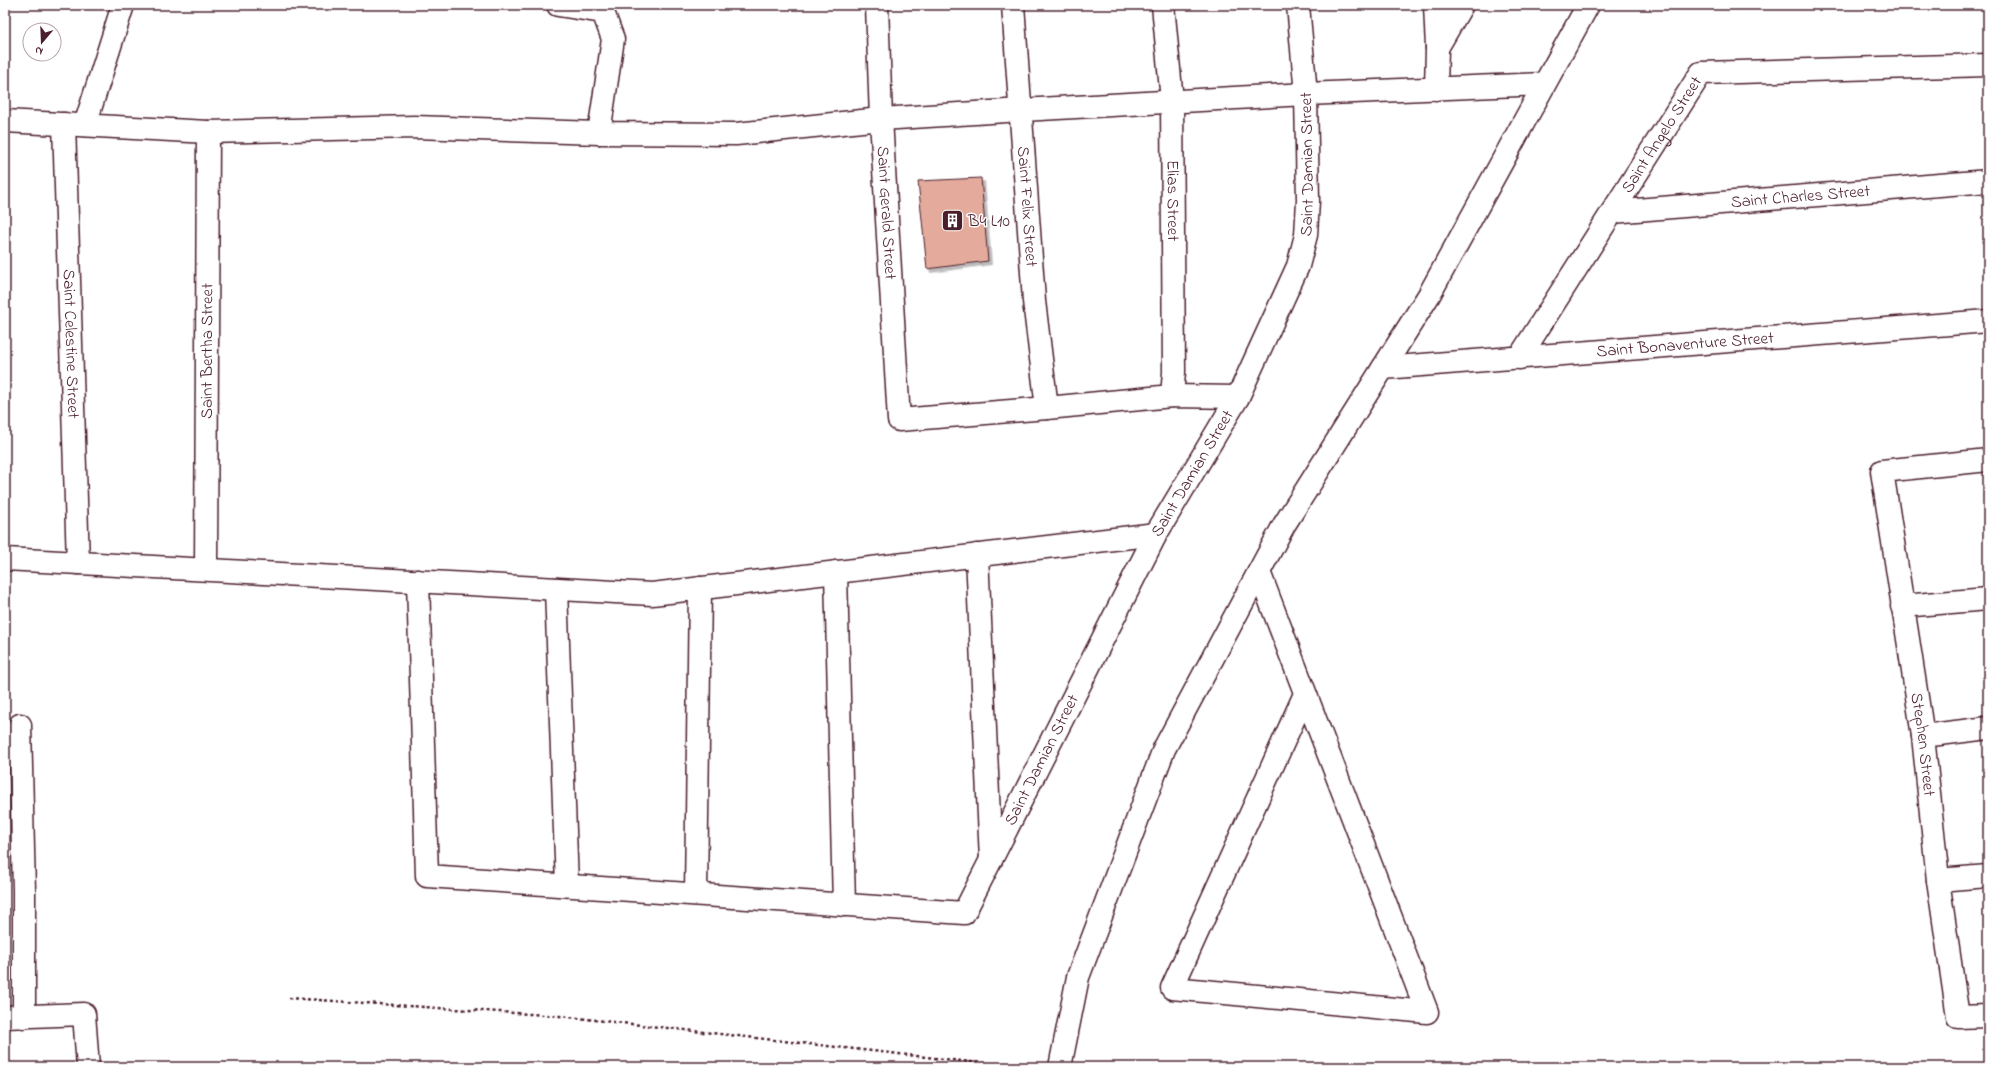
<svg xmlns="http://www.w3.org/2000/svg" width="1993" height="1072" viewBox="0 0 1993 1072" font-family="'Indie Flower',sans-serif">
  <defs>
    <filter id="shadow"><feDropShadow dx="3.5" dy="3.5" stdDeviation="0" flood-color="#0004"/></filter>
  </defs>
  <rect width="100%" height="100%" fill="#fff"/>
  <filter id="ink" filterUnits="userSpaceOnUse"><feTurbulence type="fractalNoise" baseFrequency=".025" numOctaves="2"/><feDisplacementMap in="SourceGraphic" scale="8" xChannelSelector="R" yChannelSelector="G"/><feConvolveMatrix kernelMatrix="1 2 1 2 8 2 1 2 1" color-interpolation-filters="sRGB"/></filter>
  <g filter="url(#ink)">
    <!-- building -->
    <path fill="#e4ab9d" stroke="#4a1f2b" filter="url(#shadow)" d="M981 178 988 261 927 269 918 181Z"/>
    <g fill="none" stroke-linecap="round" stroke-linejoin="round">
      <defs>
        <g id="minor">
          <path d="M558 5 603 12 613 39 599 133"/>
          <path id="s1" d="M877 5 881 119 899 420 1047 408 1172 396 1238 397"/>
          <path id="s2" d="M1013 5 1034 301 1047 408"/>
          <path id="s3" d="M1163 5 1172 101 1174 372 1172 396"/>
          <path d="M1435 5 1437 48"/>
          <path d="M1436 89 1437 48 1462 5"/>
          <path d="M5 121 208 132 414 127 599 133 736 134 881 119 1022 110 1306 94 1544 84"/>
          <path id="s4" d="M64 124 78 563"/>
          <path d="M85 125 123 5"/>
          <path id="s5" d="M1612 212 1988 181"/>
          <path id="s6" d="M1519 358 1701 73 1988 65"/>
          <path id="s7" d="M1383 368 1988 321"/>
          <path id="s8" d="M1988 460 1882 471 1923 736 1938 880 1958 1017 1988 1016"/>
          <path d="M977 555 991 860"/>
          <path d="M5 559 652 594 1156 534"/>
          <path id="s9" d="M206 569 208 132"/>
          <path d="M836 572 844 905"/>
          <path d="M1259 572 1427 1012 1172 988 1305 694"/>
          <path id="s10" d="M418 581 427 876 964 913 1156 534 1238 397 1298 266 1306 235 1308 201 1306 94 1298 5"/>
          <path d="M556 589 567 885"/>
          <path d="M1902 606 1988 599"/>
          <path d="M20 725 24 891V1017"/>
          <path d="M1923 736 1988 728"/>
          <path d="M1938 880 1988 876"/>
          <path d="M696 894 700 588"/>
          <path d="M5 1017 84 1014 88 1067"/>
          <path d="M1060 1067 1078 977 1164 749 1284 525 1429 295 1588 5"/>
        </g>
      </defs>
      <!-- minor casing -->
      <use href="#minor" stroke="#4a1f2b" stroke-width="25"/>
      <!-- path -->
      <path stroke="#4a1f2b" stroke-width="2.5" stroke-dasharray="3 3" stroke-linecap="butt" d="M289 998 560 1016 1015 1067"/>
      <!-- minor -->
      <use href="#minor" stroke="#fff" stroke-width="22"/>
    </g>
  </g>
  <!-- icons -->
  <defs>
    <symbol id="building-square" viewBox="-11 -11 22 22"><rect x="-9" y="-9" width="18" height="18" rx="4" fill="#4a1f2b" stroke="#fff"/><path d="M-4-6H4V6H1V3H-1V6H-4ZM-2.5-4.3h1.7v1.8h-1.7ZM.8-4.3h1.7v1.8H.8ZM-2.5-1h1.7V.8h-1.7ZM.8-1h1.7V.8H.8Z" fill="#fff"/></symbol>
  </defs>
  <g fill-rule="evenodd">
    <use href="#building-square" x="940" y="208" width="25" height="25"/>
  </g>
  <g text-anchor="middle" dominant-baseline="central" stroke-width="3" stroke-linejoin="round" paint-order="stroke">
    <!-- street labels -->
    <g font-size="17" fill="#4a1f2b" stroke="#fff">
      <text stroke="none"><textPath href="#s6" startOffset="265">Saint Angelo Street</textPath></text>
      <text stroke="none"><textPath href="#s10" startOffset="1665">Saint Damian Street</textPath></text>
      <text stroke="none"><textPath href="#s5" startOffset="189">Saint Charles Street</textPath></text>
      <text stroke="none"><textPath href="#s3" startOffset="196">Elias Street</textPath></text>
      <text stroke="none"><textPath href="#s2" startOffset="202">Saint Felix Street</textPath></text>
      <text stroke="none"><textPath href="#s1" startOffset="208">Saint Gerald Street</textPath></text>
      <text stroke="none"><textPath href="#s4" startOffset="220">Saint Celestine Street</textPath></text>
      <text stroke="none"><textPath href="#s7" startOffset="303">Saint Bonaventure Street</textPath></text>
      <text stroke="none"><textPath href="#s9" startOffset="218">Saint Bertha Street</textPath></text>
      <text stroke="none"><textPath href="#s10" startOffset="1329">Saint Damian Street</textPath></text>
      <text stroke="none"><textPath href="#s8" startOffset="383">Stephen Street</textPath></text>
      <text stroke="none"><textPath href="#s10" startOffset="1005">Saint Damian Street</textPath></text>
    </g>
    <!-- poi labels -->
    <g font-size="17" fill="#4a1f2b" stroke="#fff" text-anchor="start">
      <text x="968" y="221">B4 L10</text>
    </g>
  </g>
  <!-- margin -->
  <rect width="1993" height="1072" fill="none" stroke="#fff" stroke-width="20"/>
  <rect x="10" y="10" width="1973" height="1052" fill="none" stroke="#4a1f2b" stroke-width="1.5" filter="url(#ink)"/>
  <!-- north arrow -->
  <g transform="translate(42 42) rotate(199)"><circle r="19" fill="#ffffff" stroke="#b7a5aa"/>
  <path d="M0-3L7 15L0 10L-7 15Z" fill="#4a1f2b"/>
  <text y="-6" font-size="11" font-weight="bold" text-anchor="middle" fill="#4a1f2b">N</text>
  </g>
</svg>
